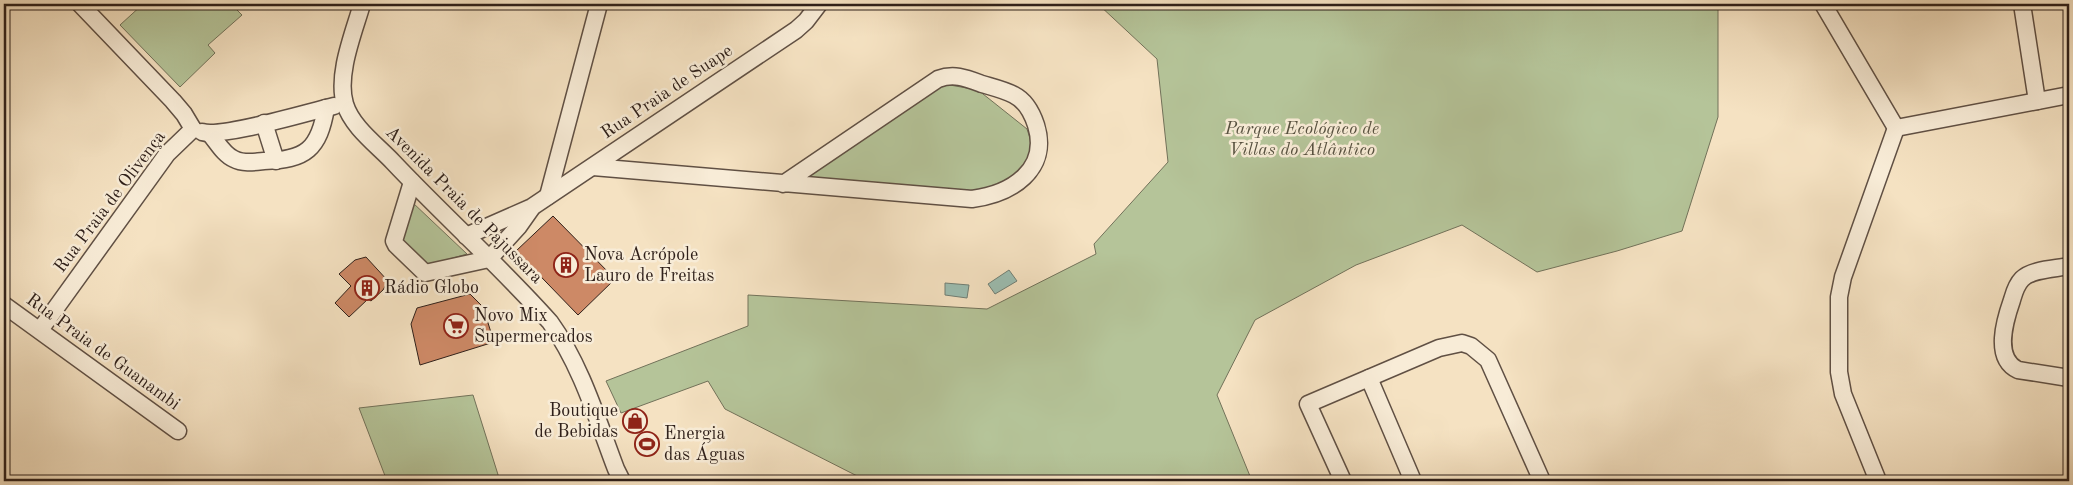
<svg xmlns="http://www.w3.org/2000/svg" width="2073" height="485" viewBox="0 0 2073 485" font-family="'Old Standard TT',serif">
  <rect width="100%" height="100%" fill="#f5e2c2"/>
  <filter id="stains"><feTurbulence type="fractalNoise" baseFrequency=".004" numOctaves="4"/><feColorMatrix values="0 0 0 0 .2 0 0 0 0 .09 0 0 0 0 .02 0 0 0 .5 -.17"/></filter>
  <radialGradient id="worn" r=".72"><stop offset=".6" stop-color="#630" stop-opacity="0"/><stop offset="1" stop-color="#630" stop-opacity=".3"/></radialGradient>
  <!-- green -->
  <g fill="#b5c499" stroke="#72725a">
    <path d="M143 4H231L242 15 208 45 215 53 180 87 120 25Z"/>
    <path d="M1098 4H1718V117L1682 231 1617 251 1537 272 1462 225 1356 265 1255 320 1217 395 1252 481H867L725 409 708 381 621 413 606 381 748 326V295L987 309 1096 254 1094 244 1168 162 1157 59Z"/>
    <path d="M944 84 978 90 1027 129 1034 151 1025 171 994 188 970 194 798 181Z"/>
    <path d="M412 202 467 254 425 266 402 242Z"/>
    <path d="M473 395 500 481H387L359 408Z"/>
  </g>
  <!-- water -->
  <g fill="#9cbeb2" stroke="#707f75">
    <path d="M1009 270 1017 281 995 294 988 284Z"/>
    <path d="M945 283 969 285 967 298 945 295Z"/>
  </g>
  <!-- building -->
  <g fill="#cd8966" stroke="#2f201a">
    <path d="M553 216 615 279 578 315 516 251Z"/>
    <path d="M366 257 388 281 383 290 371 301 368 299 349 317 335 303 351 286 339 274 355 260Z"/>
    <path d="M470 294 483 307 494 342 420 365 411 324 417 308Z"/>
  </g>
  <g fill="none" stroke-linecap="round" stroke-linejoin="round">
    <defs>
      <g id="minor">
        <path d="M80 4 173 101 184 114 193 129"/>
        <path d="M362 4C354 32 336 75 345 104 352 127 377 145 393 162 444 216 500 266 550 322 581 365 597 419 616 469L622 481"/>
        <path d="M1823 4 1896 128"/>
        <path d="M2022 4 2037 101"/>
        <path d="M264 123 276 161"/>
        <path d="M1896 128 2069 95"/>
        <path d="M202 132C223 138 308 112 334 106"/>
        <path d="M210 134C217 142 224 155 234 159 243 164 255 162 264 161 306 160 319 149 326 108"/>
        <path d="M593 167 972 199C1011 194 1050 170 1036 125 1032 113 1026 101 1014 95 1005 90 992 87 982 84 966 78 954 73 938 79L783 184"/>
        <path d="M412 182 394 241 396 245 425 273 489 259 519 226 531 209"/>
        <path d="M548 196 599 4"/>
        <path d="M466 236 532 207 796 30 806 21 819 4"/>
        <path d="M2069 266C2055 269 2032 269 2022 279 2016 285 2014 293 2012 300 2005 320 1993 358 2018 370L2069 378"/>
        <path d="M4 305 178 431"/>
        <path d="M40 330 167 154 193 129"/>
        <path d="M1369 378 1413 481"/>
        <path d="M1343 481 1308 404 1439 348 1462 343 1471 346 1488 360 1542 481"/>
        <path d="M1878 481 1843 394 1839 372V297L1843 277 1896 128"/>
      </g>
    </defs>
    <!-- minor casing -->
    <use href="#minor" stroke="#605044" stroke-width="19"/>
    <!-- minor -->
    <use href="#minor" stroke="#f8ecd7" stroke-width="16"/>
  </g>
  <!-- icons -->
  <defs>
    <symbol id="building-ring" viewBox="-11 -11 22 22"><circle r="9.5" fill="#f8ecd7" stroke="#8f2418" stroke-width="1.5"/><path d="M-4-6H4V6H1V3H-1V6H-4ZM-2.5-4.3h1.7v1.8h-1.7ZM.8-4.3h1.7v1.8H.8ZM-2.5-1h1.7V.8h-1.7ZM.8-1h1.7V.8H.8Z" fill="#8f2418"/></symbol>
    <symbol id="supermarket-ring" viewBox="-11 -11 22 22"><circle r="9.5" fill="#f8ecd7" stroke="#8f2418" stroke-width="1.5"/><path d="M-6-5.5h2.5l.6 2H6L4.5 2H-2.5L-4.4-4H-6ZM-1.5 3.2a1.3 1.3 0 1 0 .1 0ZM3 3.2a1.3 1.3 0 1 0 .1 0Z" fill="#8f2418"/></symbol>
    <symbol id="shop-ring" viewBox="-11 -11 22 22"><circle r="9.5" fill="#f8ecd7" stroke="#8f2418" stroke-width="1.5"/><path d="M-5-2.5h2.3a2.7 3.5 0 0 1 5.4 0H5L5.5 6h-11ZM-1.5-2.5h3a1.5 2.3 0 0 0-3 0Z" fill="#8f2418"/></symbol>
    <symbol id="stadium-ring" viewBox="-11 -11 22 22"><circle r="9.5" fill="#f8ecd7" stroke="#8f2418" stroke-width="1.5"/><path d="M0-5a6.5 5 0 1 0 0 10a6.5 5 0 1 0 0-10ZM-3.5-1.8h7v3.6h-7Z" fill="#8f2418"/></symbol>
  </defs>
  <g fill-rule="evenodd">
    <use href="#building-ring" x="552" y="251" width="28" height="28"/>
    <use href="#building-ring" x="353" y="274" width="28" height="28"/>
    <use href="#supermarket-ring" x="442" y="312" width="28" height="28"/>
    <use href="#shop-ring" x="621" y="407" width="28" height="28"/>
    <use href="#stadium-ring" x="633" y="430" width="28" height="28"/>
  </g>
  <g text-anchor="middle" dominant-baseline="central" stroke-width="5" stroke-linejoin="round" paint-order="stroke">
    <!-- street labels -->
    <g font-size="18" fill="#2f201a" stroke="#f8ecd7">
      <text transform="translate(667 92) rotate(-34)">Rua Praia de Suape</text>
      <text transform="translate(110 202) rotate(-53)">Rua Praia de Olivença</text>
      <text transform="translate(464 205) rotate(45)">Avenida Praia de Pajussara</text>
      <text transform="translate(103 352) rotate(36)">Rua Praia de Guanambi</text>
    </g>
    <!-- park labels -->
    <g font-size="18" font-style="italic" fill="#575140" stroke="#f8ecd7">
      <text x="1302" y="129">Parque Ecológico de<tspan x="1302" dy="21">Villas do Atlântico</tspan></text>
    </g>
    <!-- poi labels -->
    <g font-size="18" fill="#2f201a" stroke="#f8ecd7" text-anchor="start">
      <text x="584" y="255">Nova Acrópole<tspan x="584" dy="21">Lauro de Freitas</tspan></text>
      <text x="384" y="288">Rádio Globo</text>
      <text x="474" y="316">Novo Mix<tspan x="474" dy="21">Supermercados</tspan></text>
      <text x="618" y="411" text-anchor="end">Boutique<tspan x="618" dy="21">de Bebidas</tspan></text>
      <text x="664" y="434">Energia<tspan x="664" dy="21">das Águas</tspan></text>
    </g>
  </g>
  <!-- margin -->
  <rect width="2073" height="485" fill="none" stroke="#f5e2c2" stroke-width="20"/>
  <rect x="5" y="5" width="2063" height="475" fill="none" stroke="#2f201a" stroke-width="2.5"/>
  <rect x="10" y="10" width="2053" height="465" fill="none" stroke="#2f201a"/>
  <rect width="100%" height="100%" filter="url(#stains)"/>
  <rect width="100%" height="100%" fill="url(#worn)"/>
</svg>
